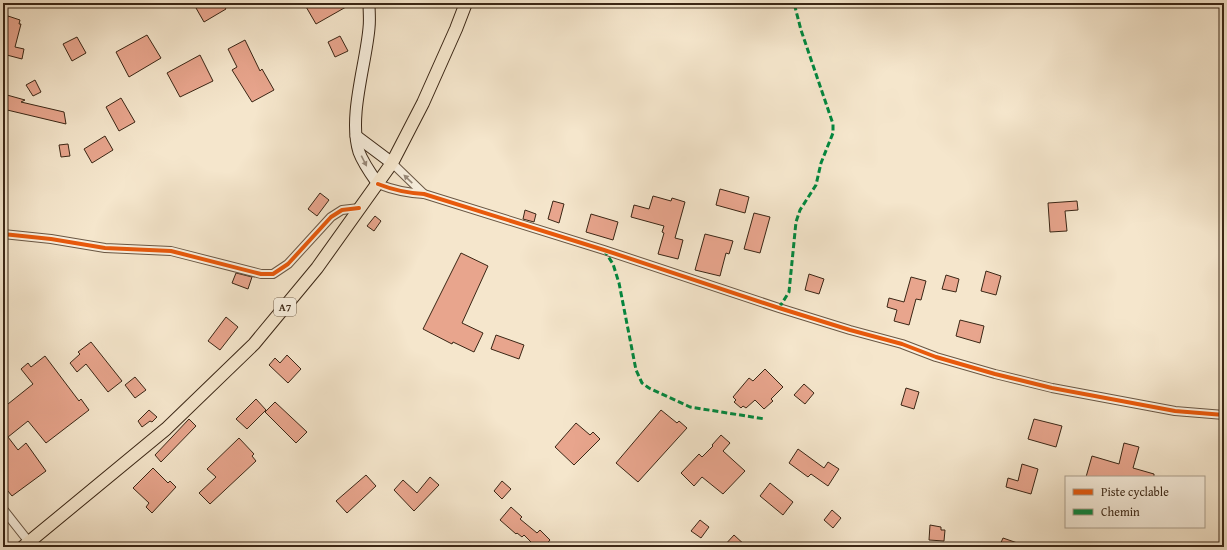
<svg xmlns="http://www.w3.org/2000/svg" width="1227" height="550" viewBox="0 0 1227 550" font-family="'Gentium Book Plus',serif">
  <rect width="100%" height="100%" fill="#f5e6cc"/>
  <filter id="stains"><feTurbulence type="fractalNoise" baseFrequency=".005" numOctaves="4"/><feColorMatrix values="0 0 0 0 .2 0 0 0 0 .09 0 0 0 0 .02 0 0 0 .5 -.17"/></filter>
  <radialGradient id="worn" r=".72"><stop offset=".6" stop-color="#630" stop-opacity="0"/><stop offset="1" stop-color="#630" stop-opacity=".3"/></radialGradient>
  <!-- building -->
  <g fill="#e8a58d" stroke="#3a2615">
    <path d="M205 3H222L226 9 204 22 196 8Z"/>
    <path d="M309 3H353L316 24 305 5Z"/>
    <path d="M8 16 20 20 19 24H21L15 47 24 49 22 59 3 54V33Z"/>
    <path d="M147 35 161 58 129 77 116 52Z"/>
    <path d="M340 36 348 51 335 57 328 42Z"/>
    <path d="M77 37 86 53 72 61 63 44Z"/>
    <path d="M245 40 260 71 262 69 274 90 252 102 232 70 237 67 228 49Z"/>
    <path d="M200 55 213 81 180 97 167 73Z"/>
    <path d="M35 80 41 92 33 96 26 85Z"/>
    <path d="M7 95 25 100 21 102 64 112 66 124 3 109Z"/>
    <path d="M121 98 135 122 119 131 106 107Z"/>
    <path d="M105 136 113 150 92 163 84 149Z"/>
    <path d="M68 144 70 156 61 157 59 145Z"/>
    <path d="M720 189 749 197 745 213 716 205Z"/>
    <path d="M320 193 329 200 317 216 308 209Z"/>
    <path d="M653 196 671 201 672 198 685 202 675 238 683 240 678 259 658 254 664 233 662 232 664 226 631 217 634 205 649 209Z"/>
    <path d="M553 201 564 204 559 223 548 219Z"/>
    <path d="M1077 201 1078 210 1065 211 1067 231 1050 232 1048 203Z"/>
    <path d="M525 210 536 214 534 222 523 219Z"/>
    <path d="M754 213 770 217 760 253 744 249Z"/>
    <path d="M591 214 618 222 613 240 586 232Z"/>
    <path d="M375 216 381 221 374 231 367 226Z"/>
    <path d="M705 234 733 241 729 254 726 253 720 276 695 270Z"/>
    <path d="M461 253 488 266 462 323 483 333 474 352 453 342 452 344 423 329Z"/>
    <path d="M986 271 1001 276 996 295 981 291Z"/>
    <path d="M236 273 252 277 248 289 232 283Z"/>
    <path d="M809 274 824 279 819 294 805 290Z"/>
    <path d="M946 275 959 279 956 292 942 289Z"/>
    <path d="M911 277 926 281 921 300 916 299 909 325 894 321 897 310 887 307 889 298 904 302Z"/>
    <path d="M226 317 238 327 220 350 208 341Z"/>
    <path d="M960 320 984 326 980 343 956 336Z"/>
    <path d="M496 335 524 345 519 359 491 349Z"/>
    <path d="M91 342 122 381 108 392 86 364 77 372 70 363 80 354 78 352Z"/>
    <path d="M287 355 301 369 288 383 269 365 275 358 280 363Z"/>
    <path d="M45 356 79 401 81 399 89 410 46 443 28 421 8 437 18 450 26 443 46 471 12 496 3 485V408L33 384 21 369 28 363 31 367Z"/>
    <path d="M765 369 783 387 771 399 773 401 764 409 755 400 746 408 743 406 741 408 734 402 736 400 733 397 749 378 753 381Z"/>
    <path d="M135 377 146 390 135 398 125 385Z"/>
    <path d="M804 384 814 393 805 404 794 395Z"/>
    <path d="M906 388 919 392 914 409 901 405Z"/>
    <path d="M256 399 266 410 247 429 236 419Z"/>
    <path d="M275 402 307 432 296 443 265 412Z"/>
    <path d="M149 410 157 417 152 422 150 421 142 427 138 421Z"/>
    <path d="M661 410 677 423 679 421 687 428 638 482 616 463Z"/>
    <path d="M189 419 196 426 161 462 155 455Z"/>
    <path d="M1034 419 1062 426 1056 447 1028 439Z"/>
    <path d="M576 423 590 435 593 432 600 439 574 465 555 447Z"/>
    <path d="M721 435 730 443 723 451 745 471 723 494 702 477 694 486 681 473 699 454 702 457 713 446 712 445Z"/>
    <path d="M239 438 254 454 252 456 256 461 210 504 199 493 216 477 207 469Z"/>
    <path d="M1124 443 1139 447 1133 468 1154 474V477H1086L1092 456 1119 464Z"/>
    <path d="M798 449 824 468 828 462 839 469 828 486 811 474 808 477 789 463Z"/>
    <path d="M1022 464 1038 469 1031 494 1006 487 1008 478 1018 481Z"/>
    <path d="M153 468 168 483 170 481 176 487 152 513 146 507 149 503 133 488Z"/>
    <path d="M366 475 376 486 347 513 336 501Z"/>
    <path d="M430 477 439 485 414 511 394 490 403 480 417 493Z"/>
    <path d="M502 481 511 489 502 499 494 491Z"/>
    <path d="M770 483 793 502 783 515 760 496Z"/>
    <path d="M511 507 522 517 520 519 537 533 540 530 550 540 544 547H536L524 535 522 537 517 533 516 534 500 520Z"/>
    <path d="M832 510 841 518 833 528 824 520Z"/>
    <path d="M700 520 709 527 701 538 691 531Z"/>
    <path d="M930 525 941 527V530H945L944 541 929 540Z"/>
    <path d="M734 535 747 547H723Z"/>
    <path d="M1003 538 1026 546V547H999Z"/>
  </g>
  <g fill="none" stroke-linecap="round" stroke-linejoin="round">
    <defs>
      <g id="street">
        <path d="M392 163 424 194"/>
        <path d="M378 184C393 190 407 193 424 194L604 250 779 308 850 330 902 344 936 357 995 374 1052 388 1175 411 1224 415"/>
        <path d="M3 234 51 239 105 248 171 251 261 274H273L288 264 331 217 342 210 359 208"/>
        <path d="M3 509 29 542"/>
      </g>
      <g id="secondary">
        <path d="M369 3C369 11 370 20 369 28 366 64 348 117 359 152 363 163 371 174 378 184"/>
        <path d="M356 136 392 163"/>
      </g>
      <path id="primary" d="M23 547 166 429 254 344 317 268 392 163 423 103 456 29 466 3"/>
    </defs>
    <!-- street casing -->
    <use href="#street" stroke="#695643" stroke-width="10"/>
    <!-- secondary casing -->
    <use href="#secondary" stroke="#3a2615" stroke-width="13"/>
    <!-- primary casing -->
    <use href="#primary" stroke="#3a2615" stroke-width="14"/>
    <!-- street -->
    <use href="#street" stroke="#f8efde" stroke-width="8"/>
    <!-- secondary -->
    <use href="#secondary" stroke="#f8efde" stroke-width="11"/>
    <!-- primary -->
    <use href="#primary" stroke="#f5e6cc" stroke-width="12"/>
    <!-- quiet -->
    <g stroke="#00873e" stroke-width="3" stroke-dasharray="6 3" stroke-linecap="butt">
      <path d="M604 250 613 264 619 283 636 370 642 383 649 388 690 407 765 419"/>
      <path d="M779 308 789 292 796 222 800 210 816 185 821 163 833 133V124L801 30 794 3"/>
    </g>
    <defs>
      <g id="cycleway">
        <path d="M378 184C393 190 407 193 424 194L604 250 779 308 850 330 902 344 936 357 995 374 1052 388 1175 411 1224 415"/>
        <path d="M3 234 51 239 105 248 171 251 261 274H273L288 264 331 217 342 210 359 208"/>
      </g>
    </defs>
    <!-- cycleway casing -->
    <use href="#cycleway" stroke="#f8efde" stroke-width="6"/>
    <!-- cycleway -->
    <use href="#cycleway" stroke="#e8590c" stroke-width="4"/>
  </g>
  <!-- one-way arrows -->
  <defs><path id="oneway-solid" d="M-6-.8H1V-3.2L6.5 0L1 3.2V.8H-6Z"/></defs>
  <g fill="#998a7a">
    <use href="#oneway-solid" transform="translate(364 161) rotate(63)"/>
    <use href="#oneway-solid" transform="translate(408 179) rotate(-136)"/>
  </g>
  <g text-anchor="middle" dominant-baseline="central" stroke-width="3.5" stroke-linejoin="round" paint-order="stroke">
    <!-- shield labels -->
    <rect fill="#f8efde" stroke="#736251" stroke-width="1" x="274" y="298" width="22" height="18" rx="3"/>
    <g font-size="11" font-weight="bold" fill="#3a2615">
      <text x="285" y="307">A7</text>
    </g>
  </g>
  <!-- margin -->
  <rect width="1227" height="550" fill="none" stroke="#f5e6cc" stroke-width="16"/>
  <rect x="4" y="4" width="1219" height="542" fill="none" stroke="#3a2615" stroke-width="2"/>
  <rect x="8" y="8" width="1211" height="534" fill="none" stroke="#3a2615"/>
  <!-- legend -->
  <rect x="1065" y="476" width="140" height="52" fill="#f8efde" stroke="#ac9f8e"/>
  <rect x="1073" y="489" width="20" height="6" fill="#e8590c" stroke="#ac9f8e"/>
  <text x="1101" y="496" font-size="12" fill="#3a2615">Piste cyclable</text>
  <rect x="1073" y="509" width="20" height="6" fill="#00873e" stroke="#ac9f8e"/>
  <text x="1101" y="516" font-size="12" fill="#3a2615">Chemin</text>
  <rect width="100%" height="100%" filter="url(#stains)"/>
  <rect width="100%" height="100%" fill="url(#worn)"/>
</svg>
